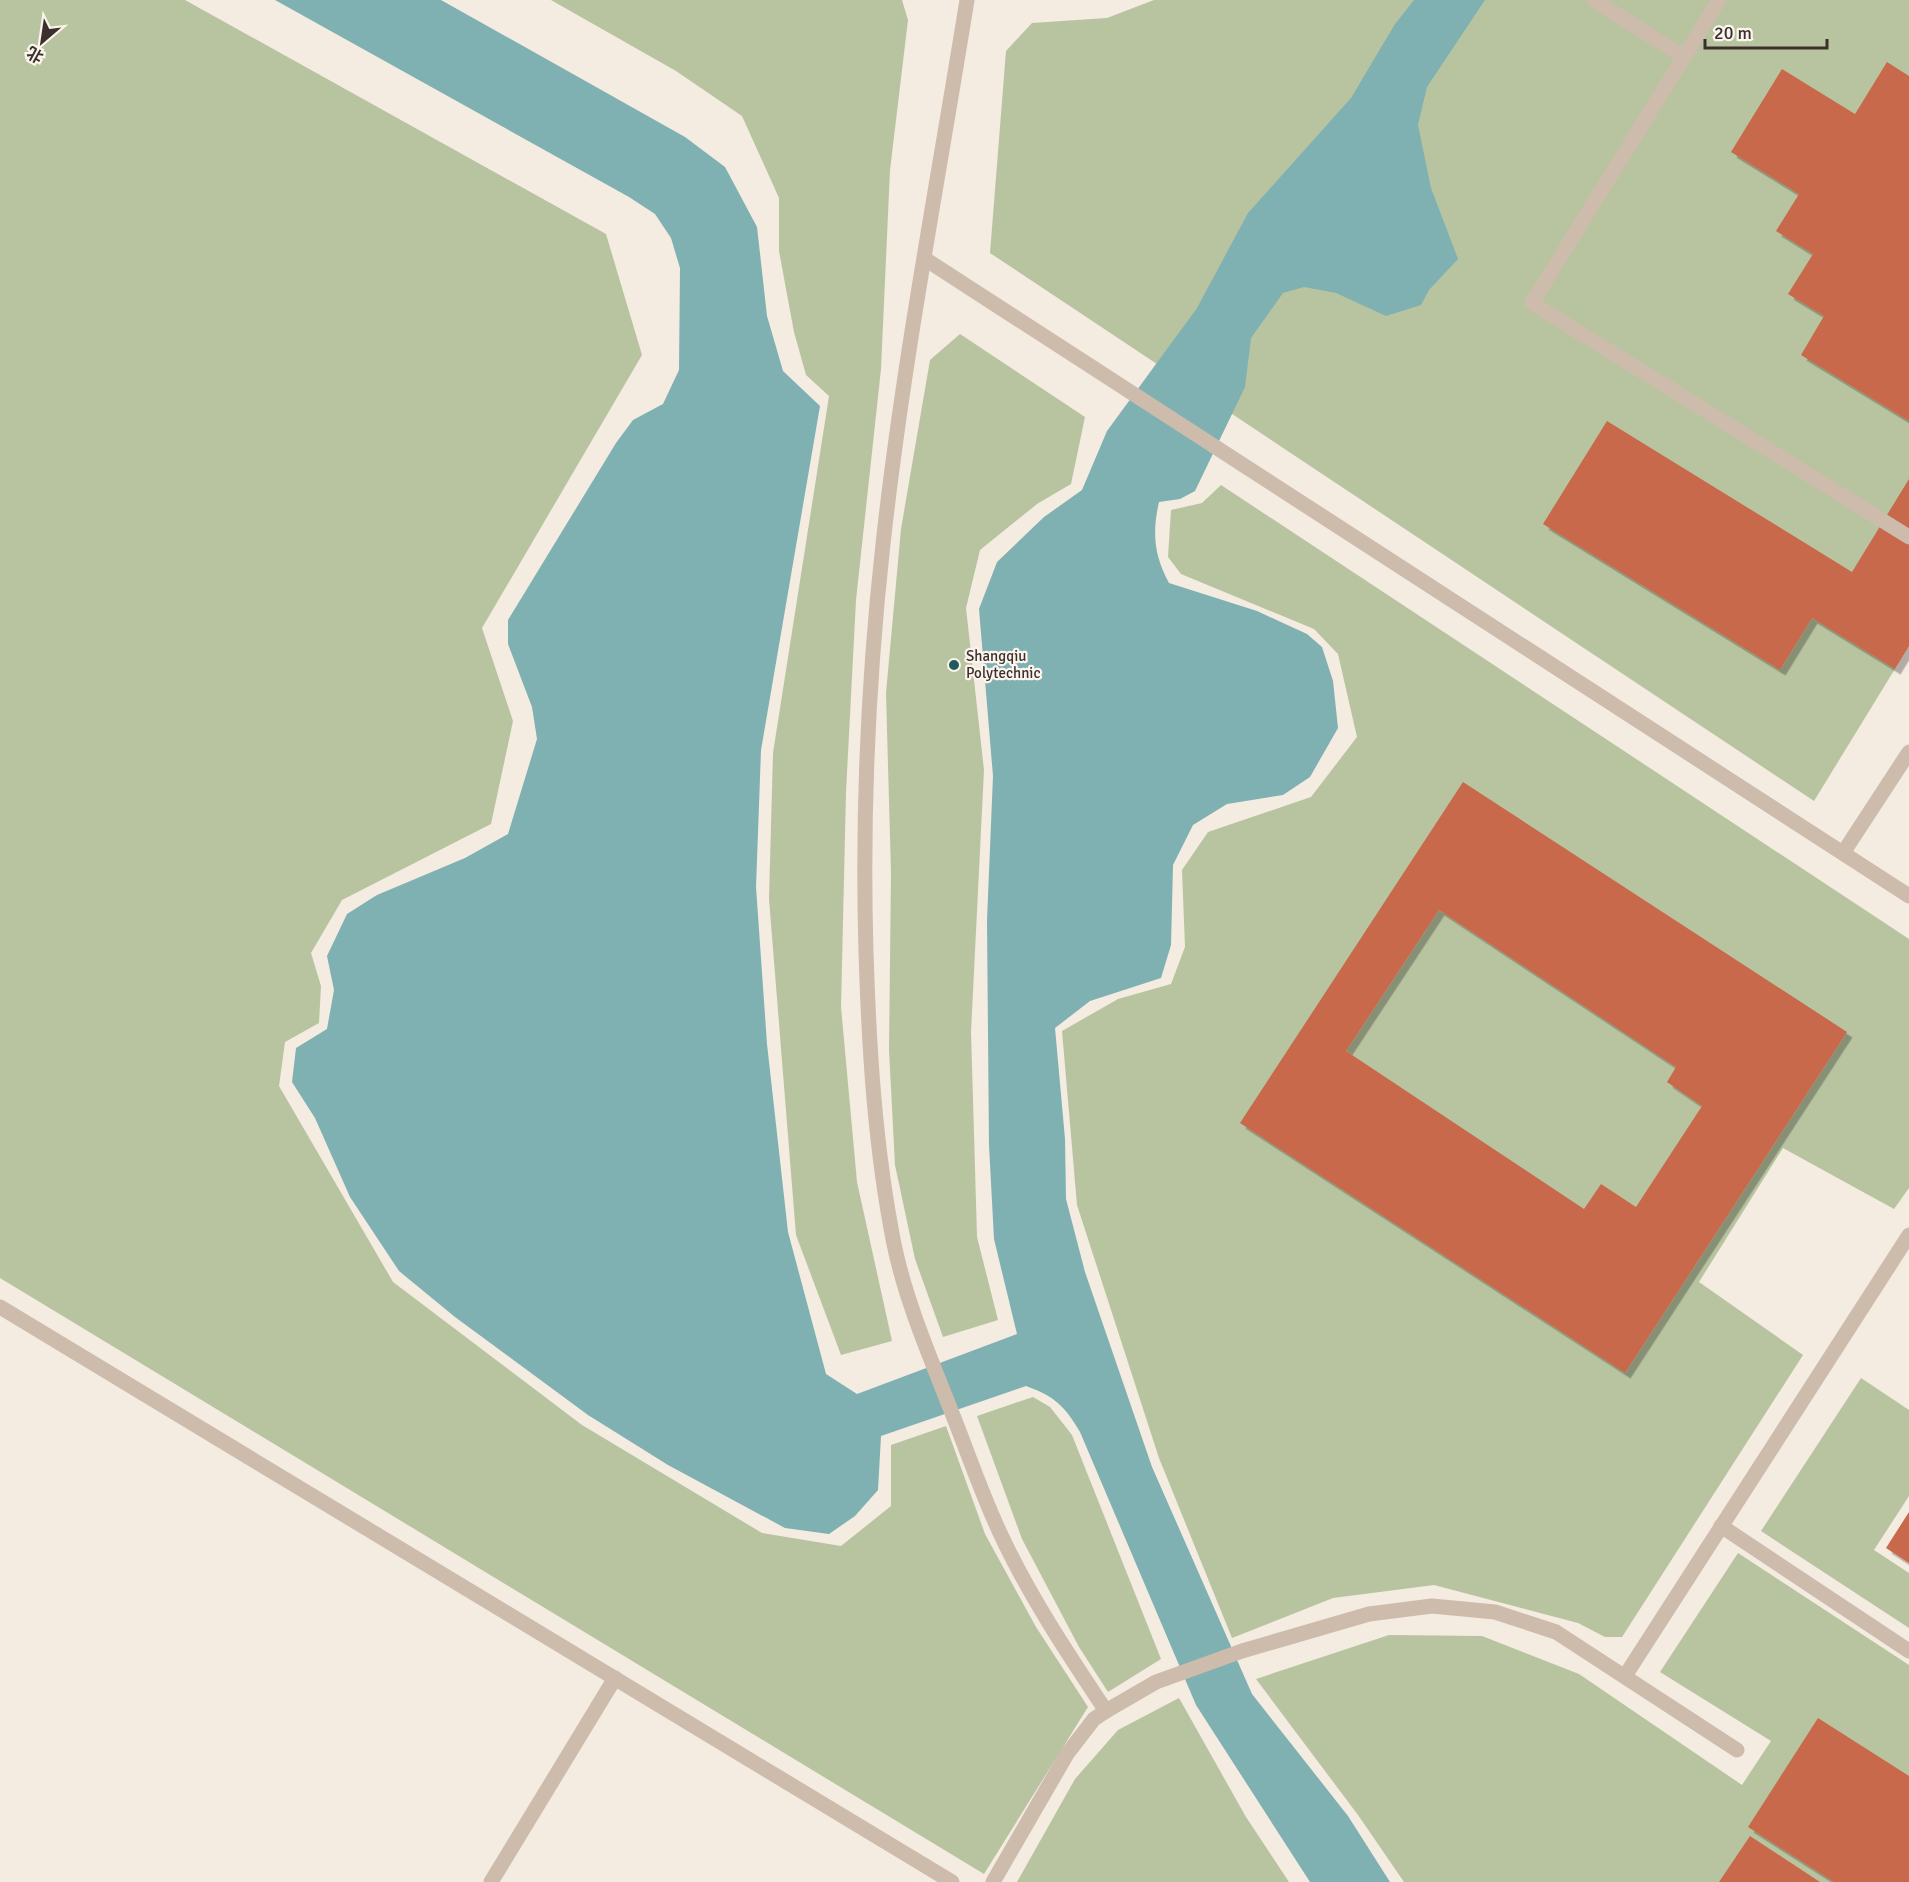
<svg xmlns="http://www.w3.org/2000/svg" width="1909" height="1882" viewBox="0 0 1909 1882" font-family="Signika,'Noto Sans SC',sans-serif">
  <defs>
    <filter id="shadow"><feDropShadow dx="5.5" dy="5.5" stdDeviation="0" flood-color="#0004"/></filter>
  </defs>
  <rect width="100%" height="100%" fill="#f4ebe1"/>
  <!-- green -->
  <g fill="#b8c4a0">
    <path d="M0 0H185L606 234 642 355 482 628 513 721 491 824 342 900 311 953 321 986 319 1023 285 1042 279 1086 393 1282 582 1425 762 1533 841 1546 891 1506V1445L946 1426 985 1534 1036 1627 1088 1707 984 1874 0 1278Z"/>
    <path d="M551 0H902L908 20 890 170 881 369 856 600 846 792 841 1007 857 1182 892 1341 841 1355 796 1235 769 899 773 753 829 396 806 375 794 332 779 251V198L742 116 676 71Z"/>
    <path d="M1154 0H1909V646L1814 801 990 253 1006 51 1032 23 1107 18Z"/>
    <path d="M960 334 1085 417 1071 484 1037 504 980 550 966 608 984 770 971 1032 977 1237 998 1320 943 1337 915 1259 895 1165 889 1050 891 873 886 693 901 529 930 360Z"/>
    <path d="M1221 485 1909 939V1188L1894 1209 1783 1148 1699 1282 1803 1355 1622 1637H1605L1578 1623 1434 1585 1333 1598 1232 1638 1159 1458 1077 1205 1062 1031 1118 999 1171 984 1185 947 1182 870 1208 832 1311 797 1357 737 1338 654 1314 629 1181 574 1168 557 1171 510 1202 503Z"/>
    <path d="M1861 1378 1909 1410V1496L1874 1550 1909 1573V1628L1761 1531Z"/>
    <path d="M1033 1397 1050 1407 1072 1435 1161 1659 1108 1692 1079 1647 1022 1539 977 1416Z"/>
    <path d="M1738 1553 1909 1665V1882H1404L1358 1815 1256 1679 1389 1635 1482 1636 1579 1674 1742 1785 1771 1741 1660 1672Z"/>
    <path d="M1179 1698 1246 1817 1289 1882H1017L1075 1779 1118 1730Z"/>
  </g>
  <!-- water -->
  <path fill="#7fb0b2" d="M275 0H441L685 137 725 167 757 227 767 316 783 371 820 406 761 750 756 887 767 1044 788 1232 826 1374 857 1394 1017 1334 994 1239 989 1145 987 920 993 776 979 609 997 562 1044 517 1082 490 1107 431 1197 308 1248 213 1351 98 1395 24 1414 0H1485L1427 87 1418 125 1431 188 1458 259 1429 290 1421 305 1386 316 1336 293 1304 287 1283 293 1251 338 1245 387 1195 491 1180 499 1159 502C1152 533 1154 555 1169 583L1257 611 1307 634 1322 647 1333 681 1338 728 1310 777 1283 795 1227 804 1193 825 1173 865 1171 945 1161 978 1090 1001 1055 1028 1065 1139 1066 1199 1085 1272 1152 1467 1252 1694 1348 1816 1390 1882H1310L1196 1705 1080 1432C1065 1406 1054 1396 1026 1386L881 1436 878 1490 855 1516 829 1534 785 1528 668 1465 588 1415 455 1317 399 1271 350 1197 315 1118 292 1082 296 1048 327 1029 334 990 327 956 347 914 377 895 465 858 508 834 537 739 532 707 508 644V620L616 443 633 420 663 404 679 370 680 268 671 238 655 214 629 197Z"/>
  <!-- building -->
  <g fill="#c8694b" fill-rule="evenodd" filter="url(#shadow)">
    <path d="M1887 62 1909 76V421L1801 355 1824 316 1788 294 1813 254 1776 231 1799 194 1731 152 1782 69 1855 114Z"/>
    <path d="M1607 421 1852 572 1909 479V646L1895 669 1812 618 1780 670 1543 524Z"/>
    <path d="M1463 782 1847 1032 1625 1373 1240 1123ZM1439 910 1676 1067 1667 1082 1702 1106 1636 1207 1601 1184 1584 1209 1346 1051Z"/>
    <path d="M1909 1512V1563L1886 1548Z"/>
    <path d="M1818 1718 1909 1776V1882H1834L1748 1827Z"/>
    <path d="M1750 1836 1820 1882H1719Z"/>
  </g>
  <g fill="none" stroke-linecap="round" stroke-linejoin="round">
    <!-- lane -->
    <g stroke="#cdbbac" stroke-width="15">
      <path d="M967 0C938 181 903 362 883 544 868 680 862 816 866 952 869 1050 875 1148 894 1244 905 1298 928 1352 948 1403 966 1447 981 1493 1001 1535 1030 1597 1068 1654 1106 1711"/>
      <path d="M1594 0 1684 57"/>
      <path d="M1719 0 1532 303 1909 537"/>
      <path d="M925 259 1909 896"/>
      <path d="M1843 853 1909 752"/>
      <path d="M0 1307 952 1882"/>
      <path d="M1721 1526 1909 1651"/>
      <path d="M1625 1676 1909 1235"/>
      <path d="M491 1882 615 1678"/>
      <path d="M993 1882 1067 1754 1094 1719 1106 1711 1156 1682 1242 1651 1369 1614 1432 1606 1495 1612 1556 1632 1737 1750"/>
    </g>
  </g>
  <!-- markers -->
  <circle fill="#1f5a5e" stroke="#fbf5ee" stroke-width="2" cx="954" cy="665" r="6"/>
  <g text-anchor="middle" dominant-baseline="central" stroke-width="4.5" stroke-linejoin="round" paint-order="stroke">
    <!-- poi labels -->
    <g font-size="15" fill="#3b302b" stroke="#fbf5ee" text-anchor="start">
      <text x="966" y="656">Shangqiu<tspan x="966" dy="17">Polytechnic</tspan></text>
    </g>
  </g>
  <!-- north arrow -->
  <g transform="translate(42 42) rotate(209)" stroke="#fbf5ee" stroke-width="4.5" paint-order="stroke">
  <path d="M0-4.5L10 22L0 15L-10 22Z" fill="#3b302b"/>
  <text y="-9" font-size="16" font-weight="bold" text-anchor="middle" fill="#3b302b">北</text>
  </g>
  <!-- scale -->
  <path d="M1705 39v9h122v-9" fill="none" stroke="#3b302b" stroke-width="3"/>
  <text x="1714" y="39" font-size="18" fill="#3b302b" stroke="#fbf5ee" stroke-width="4.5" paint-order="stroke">20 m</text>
</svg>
